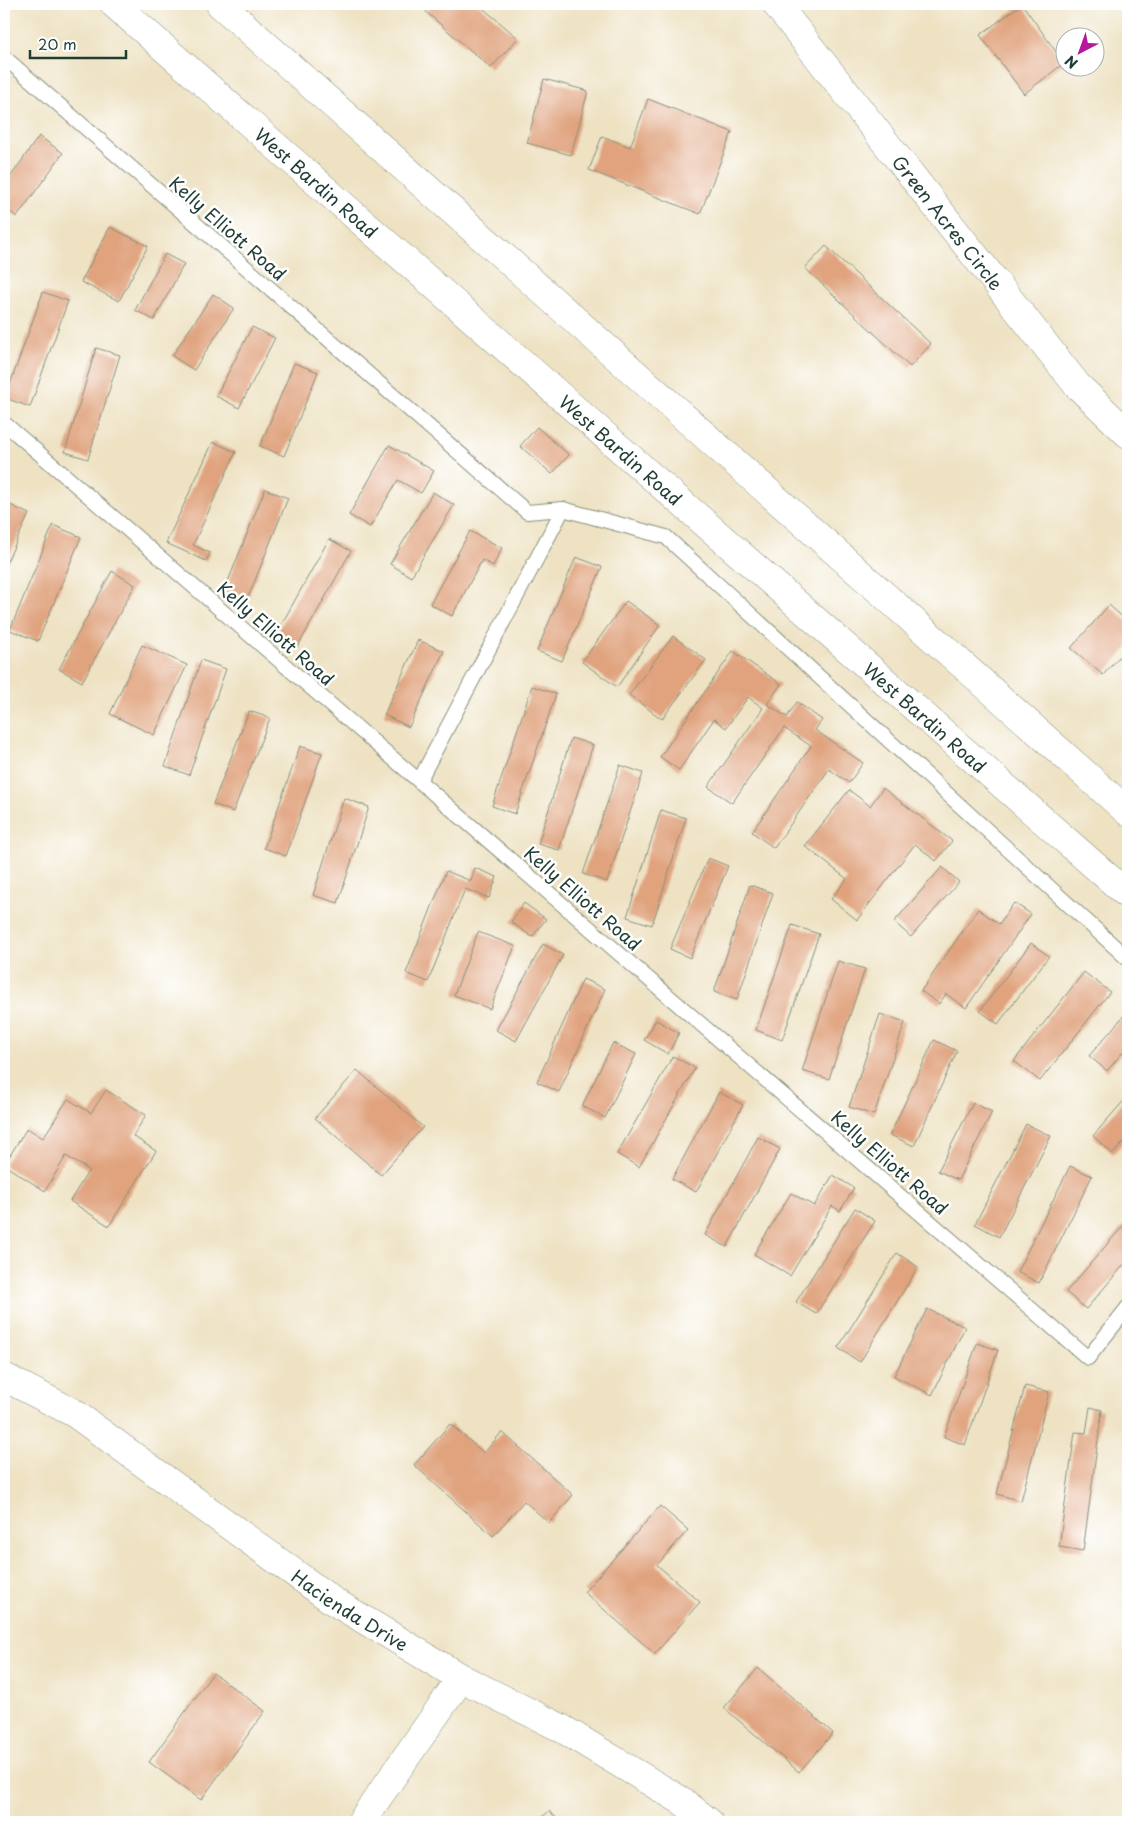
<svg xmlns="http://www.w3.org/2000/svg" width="1132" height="1826" viewBox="0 0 1132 1826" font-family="'Playpen Sans',sans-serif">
  <rect width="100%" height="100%" fill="#fff"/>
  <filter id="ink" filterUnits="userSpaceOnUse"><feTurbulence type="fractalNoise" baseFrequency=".02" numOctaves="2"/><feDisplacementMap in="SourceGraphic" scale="10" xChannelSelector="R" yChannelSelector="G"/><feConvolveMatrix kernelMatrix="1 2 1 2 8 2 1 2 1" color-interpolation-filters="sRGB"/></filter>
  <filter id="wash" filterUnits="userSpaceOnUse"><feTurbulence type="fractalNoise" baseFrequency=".0096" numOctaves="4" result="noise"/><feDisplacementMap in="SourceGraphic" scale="20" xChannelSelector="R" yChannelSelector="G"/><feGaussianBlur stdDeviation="1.12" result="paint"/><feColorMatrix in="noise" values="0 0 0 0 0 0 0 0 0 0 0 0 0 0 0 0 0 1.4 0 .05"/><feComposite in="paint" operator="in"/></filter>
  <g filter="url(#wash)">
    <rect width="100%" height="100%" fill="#eee2c3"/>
    <g id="blocks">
      <!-- building -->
      <g fill="#e0a37e">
        <path d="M434 4H478L518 38 491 68 426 12Z"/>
        <path d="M1022 4 1064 63 1024 94 980 35Z"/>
        <path d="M544 79 588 91 571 155 527 143Z"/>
        <path d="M648 99 732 132 700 214 589 170 602 136 630 147Z"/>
        <path d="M39 136 63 153 17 217 4 207V186Z"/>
        <path d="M110 227 148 246 119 301 81 282Z"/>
        <path d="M826 246 931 344 910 367 805 268Z"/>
        <path d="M165 254 184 264 154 320 135 310Z"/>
        <path d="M43 292 68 301 30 407 5 398Z"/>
        <path d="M213 294 234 308 194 370 172 356Z"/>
        <path d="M252 327 275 338 239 408 216 396Z"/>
        <path d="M96 348 120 355 88 459 65 452Z"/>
        <path d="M294 363 318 372 284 456 260 446Z"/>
        <path d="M537 427 569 455 552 474 520 446Z"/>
        <path d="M213 442 236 452 193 545 210 553 206 561 166 543Z"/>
        <path d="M389 445 434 471 421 493 398 480 370 527 349 515Z"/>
        <path d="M265 489 288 498 246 603 223 594Z"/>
        <path d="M433 492 454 505 411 577 390 564Z"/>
        <path d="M4 502 29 514 4 568Z"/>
        <path d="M53 525 81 537 38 641 10 630Z"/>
        <path d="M470 531 502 548 493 566 482 560 452 616 430 604Z"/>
        <path d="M329 539 351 551 297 648 275 636Z"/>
        <path d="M576 557 602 567 562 661 537 651Z"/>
        <path d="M112 571 135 585 82 682 59 669Z"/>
        <path d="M626 601 660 625 617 687 582 662Z"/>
        <path d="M1109 605 1128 622V647L1103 675 1071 648Z"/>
        <path d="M673 636 706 660 662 719 629 695Z"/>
        <path d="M418 640 444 651 409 727 384 715Z"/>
        <path d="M142 645 187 665 154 735 110 714Z"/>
        <path d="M733 651 781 684 767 704 787 717 797 702 822 720 815 730 863 763 849 783 829 769 774 848 752 832 811 746 784 728 732 803 708 787 763 708 748 697 726 728 714 719 679 770 660 757Z"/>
        <path d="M201 660 226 669 189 775 165 766Z"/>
        <path d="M532 686 556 694 515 814 492 806Z"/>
        <path d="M249 711 270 718 233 812 213 804Z"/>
        <path d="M571 738 593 745 559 850 538 844Z"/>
        <path d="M300 746 322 753 286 856 264 848Z"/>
        <path d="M620 765 643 773 607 882 583 874Z"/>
        <path d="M883 788 952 841 936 861 915 844 857 920 831 899 847 879 805 846 849 790 870 806Z"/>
        <path d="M344 798 369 807 338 903 313 895Z"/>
        <path d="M661 810 686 818 652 925 627 917Z"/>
        <path d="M708 858 728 866 690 958 670 949Z"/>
        <path d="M942 867 959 882 911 937 894 922Z"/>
        <path d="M475 868 497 877 489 898 465 889 428 982 406 973 446 871 471 881Z"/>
        <path d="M750 885 773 893 737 1000 714 992Z"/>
        <path d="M524 903 546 919 532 937 511 922Z"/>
        <path d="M1014 903 1031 914 966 1008 946 994 939 1004 921 991 978 909 999 924Z"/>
        <path d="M792 925 819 934 782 1040 756 1030Z"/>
        <path d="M478 932 515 946 490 1009 454 995Z"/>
        <path d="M1031 943 1049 956 998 1024 980 1011Z"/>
        <path d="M543 944 563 955 516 1041 496 1030Z"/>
        <path d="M838 961 865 969 829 1079 802 1071Z"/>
        <path d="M1084 972 1110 992 1040 1081 1014 1061Z"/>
        <path d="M583 979 605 989 559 1092 537 1082Z"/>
        <path d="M1127 1012 1128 1046 1107 1071 1089 1056Z"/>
        <path d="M880 1014 905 1022 874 1115 849 1107Z"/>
        <path d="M656 1020 679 1033 668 1054 644 1040Z"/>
        <path d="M934 1040 957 1051 914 1146 890 1135Z"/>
        <path d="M613 1043 636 1054 605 1118 582 1106Z"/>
        <path d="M673 1056 695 1068 639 1167 617 1154Z"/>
        <path d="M357 1070 423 1127 381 1175 315 1118Z"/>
        <path d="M106 1090 146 1115 133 1136 156 1151 109 1226 70 1201 89 1170 66 1156 45 1191 4 1165 27 1128 43 1138 68 1099 91 1113Z"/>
        <path d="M719 1092 743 1105 696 1192 672 1179Z"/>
        <path d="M1128 1096V1137L1113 1154 1093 1136Z"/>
        <path d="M973 1103 992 1112 958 1180 938 1171Z"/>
        <path d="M1026 1124 1051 1136 999 1237 975 1224Z"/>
        <path d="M758 1137 780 1149 727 1247 705 1235Z"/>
        <path d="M1070 1166 1092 1176 1039 1283 1017 1272Z"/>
        <path d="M833 1175 854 1188 840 1211 832 1206 790 1276 754 1254 791 1193 814 1206Z"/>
        <path d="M855 1208 875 1221 816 1314 796 1302Z"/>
        <path d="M1128 1220V1260L1086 1309 1066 1292Z"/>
        <path d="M897 1253 918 1267 860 1362 838 1348Z"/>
        <path d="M927 1309 965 1327 932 1395 894 1376Z"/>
        <path d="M977 1343 998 1350 965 1445 944 1437Z"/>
        <path d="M1025 1386 1049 1392 1021 1501 997 1494Z"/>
        <path d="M1090 1407 1102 1410 1083 1551 1059 1547 1075 1432 1086 1433Z"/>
        <path d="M450 1424 484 1453 502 1432 573 1495 549 1523 524 1501 493 1536 414 1465Z"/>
        <path d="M660 1506 688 1530 657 1565 700 1602 655 1654 584 1592Z"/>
        <path d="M758 1668 833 1733 799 1772 724 1708Z"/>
        <path d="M213 1673 265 1711 201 1800 149 1762Z"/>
        <path d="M4 1708 11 1714 4 1722Z"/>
        <path d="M549 1811 561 1822H537Z"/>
      </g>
    </g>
  </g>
  <g filter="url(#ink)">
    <use href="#blocks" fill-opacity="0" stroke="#86907c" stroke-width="1"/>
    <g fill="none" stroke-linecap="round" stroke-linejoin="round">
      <defs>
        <g id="service">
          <path d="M4 57 527 512 563 509 666 537 1128 959"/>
          <path d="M4 423 1088 1358 1128 1307"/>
          <path d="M419 781 563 509"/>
        </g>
        <g id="minor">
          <path id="s1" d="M776 4 1077 385 1128 434"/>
          <path id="s2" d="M4 1377 74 1413 333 1601 461 1678 561 1728 682 1801 709 1822"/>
          <path d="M361 1822 461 1678"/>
        </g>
        <g id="tertiary">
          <path id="s3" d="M114 4 1128 895"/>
          <path d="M220 4 1128 812"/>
        </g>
      </defs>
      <!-- service casing -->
      <use href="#service" stroke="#86907c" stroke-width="16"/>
      <!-- minor casing -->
      <use href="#minor" stroke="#86907c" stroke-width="29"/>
      <!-- tertiary casing -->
      <use href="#tertiary" stroke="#86907c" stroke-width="29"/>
      <!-- service -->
      <use href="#service" stroke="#fff" stroke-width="14"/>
      <!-- minor -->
      <use href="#minor" stroke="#fff" stroke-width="28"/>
      <!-- tertiary -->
      <use href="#tertiary" stroke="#fff" stroke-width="28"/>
    </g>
  </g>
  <g text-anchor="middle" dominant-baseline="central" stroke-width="5" stroke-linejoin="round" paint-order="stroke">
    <!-- street labels -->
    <g font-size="18" fill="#1f3d34" stroke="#fff">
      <text stroke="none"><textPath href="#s3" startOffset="270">West Bardin Road</textPath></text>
      <text stroke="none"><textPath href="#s1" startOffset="278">Green Acres Circle</textPath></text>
      <text transform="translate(228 228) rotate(41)">Kelly Elliott Road</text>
      <text stroke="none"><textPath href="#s3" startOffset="675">West Bardin Road</textPath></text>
      <text transform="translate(276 633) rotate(41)">Kelly Elliott Road</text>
      <text stroke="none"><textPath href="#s3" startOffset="1080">West Bardin Road</textPath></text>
      <text transform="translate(583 898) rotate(41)">Kelly Elliott Road</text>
      <text transform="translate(890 1162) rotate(41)">Kelly Elliott Road</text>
      <text stroke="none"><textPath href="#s2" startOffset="418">Hacienda Drive</textPath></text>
    </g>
  </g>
  <!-- margin -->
  <rect width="1132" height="1826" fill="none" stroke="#fff" stroke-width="20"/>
  <!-- north arrow -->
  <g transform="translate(1080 52) rotate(221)"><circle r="24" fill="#ffffff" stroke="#a5b1ae"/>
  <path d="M0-4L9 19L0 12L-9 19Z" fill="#b5179e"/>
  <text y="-8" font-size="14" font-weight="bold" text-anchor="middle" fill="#1f3d34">N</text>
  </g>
  <!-- scale -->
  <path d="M30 50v8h96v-8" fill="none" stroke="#1f3d34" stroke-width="2.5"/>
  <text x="38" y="50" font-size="15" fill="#1f3d34" stroke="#ffffff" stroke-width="4" paint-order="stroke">20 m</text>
</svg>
